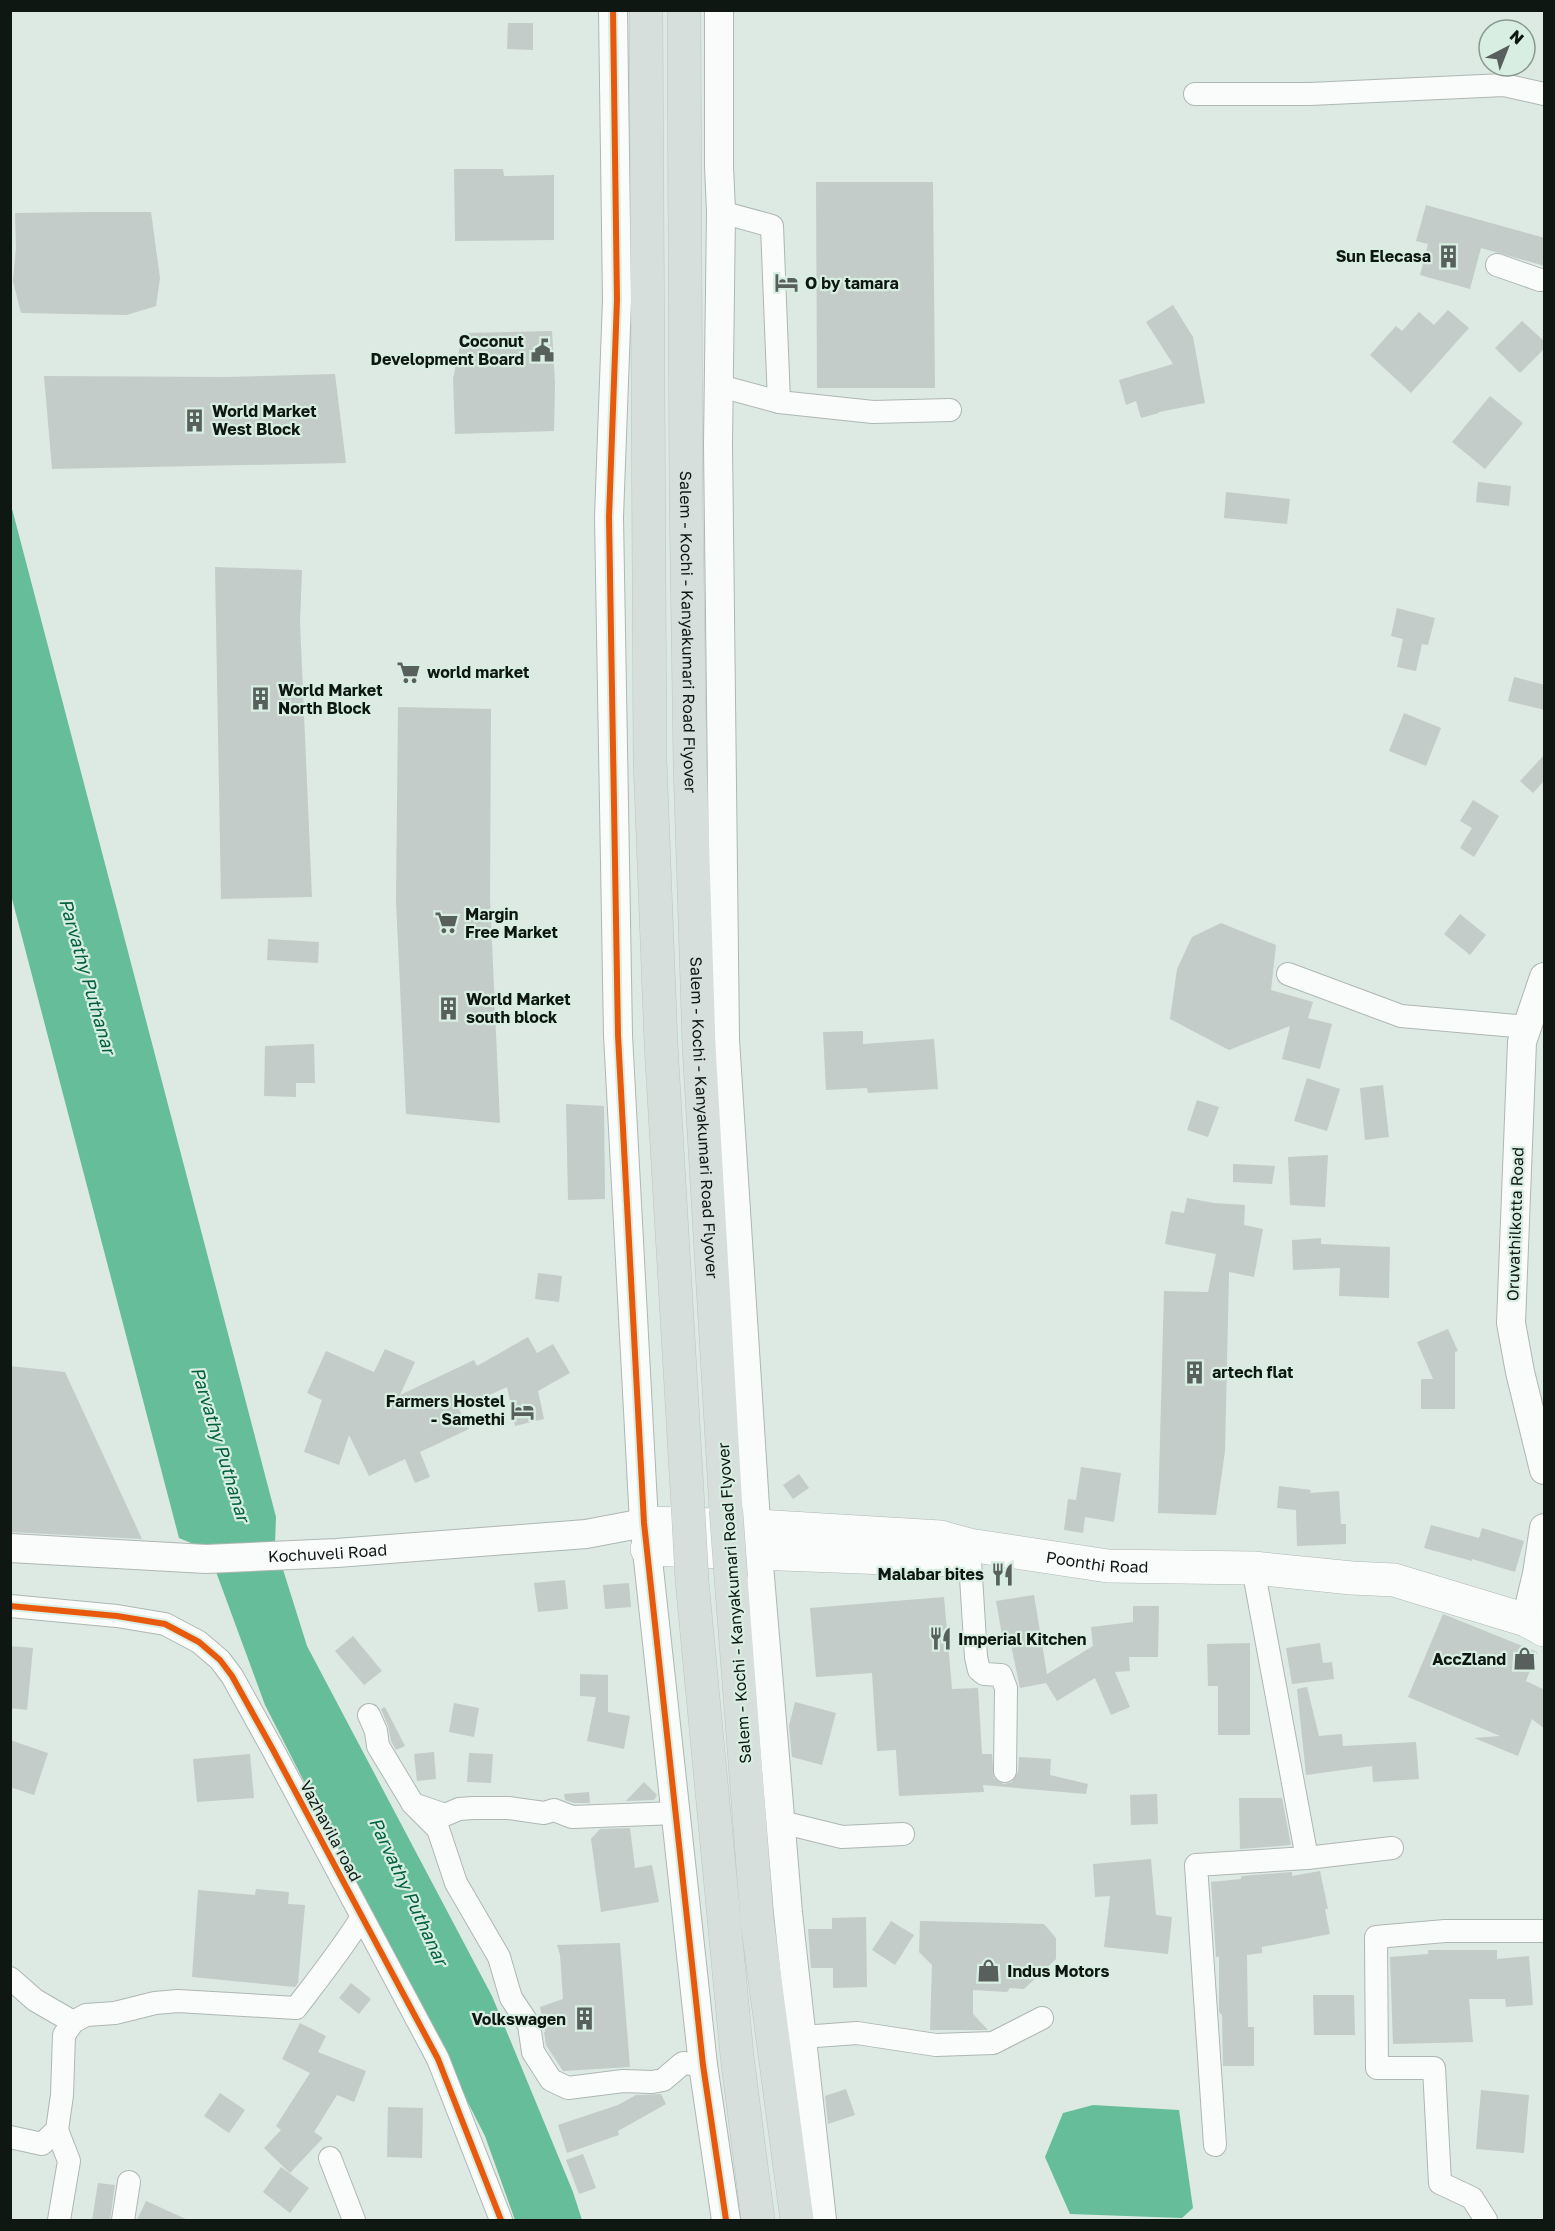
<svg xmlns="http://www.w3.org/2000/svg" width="1555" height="2231" viewBox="0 0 1555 2231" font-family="'Golos Text',sans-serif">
  <rect width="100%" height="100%" fill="#dde9e3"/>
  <!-- water -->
  <g fill="#66bd99">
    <path d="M10 501 276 1517 275 1544 307 1646 492 1996 573 2192 582 2220H515L485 2136 265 1705 208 1550 179 1538 11 895Z"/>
    <path d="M1093 2105 1179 2110 1193 2208 1182 2218 1070 2214 1045 2157 1063 2113Z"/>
  </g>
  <!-- building -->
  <g fill="#c3ccc8">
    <path d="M508 23H533V50L507 49Z"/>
    <path d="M454 169H503L504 176 554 175V240L455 241Z"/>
    <path d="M816 182H933L935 388H817Z"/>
    <path d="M1426 205 1545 238V266L1481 248 1470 289 1420 275 1428 244 1416 241Z"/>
    <path d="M93 212H151L160 278 156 306 127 315 21 313 13 281 16 248 15 213Z"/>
    <path d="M1173 305 1193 337 1205 403 1159 412V413L1141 418 1136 401 1126 405 1119 380 1173 364 1146 322Z"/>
    <path d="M1448 310 1469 328 1411 393 1370 355 1396 326 1402 331 1419 312 1434 325Z"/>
    <path d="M1522 321 1545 342V348L1520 373 1495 348Z"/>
    <path d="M552 331 555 383 554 431 455 434 453 379 463 333Z"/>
    <path d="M335 374 346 463 52 469 44 376 225 377Z"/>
    <path d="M1490 396 1523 423 1485 469 1452 442Z"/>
    <path d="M1478 482 1511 486 1509 506 1476 502Z"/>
    <path d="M1226 492 1290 499 1287 524 1224 518Z"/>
    <path d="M215 567 302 570 300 623 312 897 221 899Z"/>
    <path d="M1397 608 1435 618 1428 645 1422 644 1416 671 1397 667 1403 639 1391 636Z"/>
    <path d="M1514 677 1545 685V710L1508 701Z"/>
    <path d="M398 707 491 709 490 898 500 1123 406 1114 396 901Z"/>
    <path d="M1404 713 1441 728 1426 766 1389 751Z"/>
    <path d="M1545 754V780L1533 793 1520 781Z"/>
    <path d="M1473 800 1499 816 1474 857 1460 848 1472 828 1460 821Z"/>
    <path d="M1460 914 1486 935 1470 955 1444 934Z"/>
    <path d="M1221 923 1276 945 1271 990 1313 1002 1308 1018 1332 1024 1320 1069 1282 1059 1290 1026 1229 1050 1170 1019 1177 969 1192 937Z"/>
    <path d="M268 939 319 942 318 963 267 960Z"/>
    <path d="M863 1031V1044L934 1039 938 1089 868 1093 867 1088 826 1090 823 1032Z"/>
    <path d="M314 1044 315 1083H296V1097L264 1096 265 1046Z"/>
    <path d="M1307 1078 1340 1089 1327 1131 1294 1121Z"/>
    <path d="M1383 1085 1389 1137 1365 1140 1360 1088Z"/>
    <path d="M1197 1100 1219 1107 1208 1137 1187 1130Z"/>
    <path d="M566 1104 604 1106 605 1199 568 1200Z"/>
    <path d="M1328 1155 1325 1207 1290 1205 1288 1157Z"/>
    <path d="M1233 1164 1275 1166 1272 1184 1233 1182Z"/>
    <path d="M1187 1198 1214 1203 1245 1205 1244 1225 1263 1229 1254 1277 1229 1272 1225 1451 1216 1515 1158 1513 1164 1291 1208 1292 1216 1254 1165 1244 1171 1211 1184 1213Z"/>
    <path d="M1321 1238V1244L1390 1247 1389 1298 1339 1296 1340 1268 1293 1270 1292 1240Z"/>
    <path d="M538 1273 562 1276 559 1302 535 1299Z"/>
    <path d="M1448 1329 1458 1351 1455 1352V1409H1421V1379H1433L1417 1342Z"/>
    <path d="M528 1337 537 1353 553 1344 570 1373 538 1391 544 1419 515 1426 507 1387 459 1409 469 1429 420 1452 430 1477 415 1483 405 1459 369 1476 349 1435 339 1465 304 1452 322 1400 307 1393 326 1351 374 1372 385 1349 415 1362 400 1395 474 1360 477 1366Z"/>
    <path d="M10 1366 65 1372 142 1539 10 1532Z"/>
    <path d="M1081 1467 1121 1473 1114 1522 1085 1517 1083 1533 1064 1530 1068 1499 1076 1500Z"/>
    <path d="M799 1474 809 1488 793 1499 783 1485Z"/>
    <path d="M1279 1486 1311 1490 1310 1493 1339 1491 1341 1524H1346V1544L1297 1546 1296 1510 1277 1508Z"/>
    <path d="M1431 1525 1479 1538 1482 1528 1524 1541 1515 1572 1472 1559V1561L1424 1548Z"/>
    <path d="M565 1580 568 1609 538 1612 534 1583Z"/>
    <path d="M629 1583 631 1607 605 1609 603 1585Z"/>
    <path d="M1034 1595 1047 1674 1093 1646 1091 1627 1133 1622V1606H1159L1158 1657H1129L1130 1671 1115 1672 1130 1707 1111 1715 1095 1678 1057 1701 1046 1683 1020 1688 1011 1645 1004 1646 996 1601Z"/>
    <path d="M944 1597 952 1689 978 1688 982 1754H992L994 1778 1004 1784 1012 1782 1018 1772 1019 1757 1051 1759 1050 1775 1088 1784 1086 1794 983 1785 984 1792 899 1796 896 1750 877 1751 872 1673 816 1677 810 1608Z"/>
    <path d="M1443 1614 1537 1652 1526 1681 1545 1690V1729L1532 1719 1518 1756 1474 1738 1500 1736 1408 1697Z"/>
    <path d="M353 1636 382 1671 364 1685 335 1651Z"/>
    <path d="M1250 1643V1735H1218V1686H1208L1207 1644Z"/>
    <path d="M1320 1643 1323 1663 1332 1662 1334 1679 1292 1684 1286 1648Z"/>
    <path d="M10 1646 33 1648 27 1710 10 1708Z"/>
    <path d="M580 1674 608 1675V1712L630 1716 624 1749 587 1741 596 1697 580 1696Z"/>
    <path d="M1307 1687 1319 1736 1342 1734 1343 1746 1416 1742 1419 1779 1373 1782 1372 1766 1306 1775 1297 1689Z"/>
    <path d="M795 1702 836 1713 822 1765 792 1757 789 1726Z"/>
    <path d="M454 1703 479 1708 474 1737 449 1732Z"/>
    <path d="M385 1707 405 1746 396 1750 391 1741 388 1726 381 1709Z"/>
    <path d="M10 1740 48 1753 34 1795 10 1787Z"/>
    <path d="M434 1752 436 1779 417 1781 414 1754Z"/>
    <path d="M469 1753 493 1754 491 1783 467 1782Z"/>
    <path d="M250 1754 254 1798 197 1802 193 1759Z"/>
    <path d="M644 1782 657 1795 654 1800 626 1801Z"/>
    <path d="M589 1792 590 1803H574L565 1800 564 1794Z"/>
    <path d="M1157 1794 1158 1824 1131 1825 1130 1795Z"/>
    <path d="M1239 1798H1282L1291 1845 1240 1849Z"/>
    <path d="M630 1828 635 1868 652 1865 659 1902 601 1912 591 1839 600 1829Z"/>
    <path d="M1151 1859 1156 1915 1172 1917 1168 1954 1104 1947 1110 1896 1095 1897 1093 1864Z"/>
    <path d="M1320 1871 1328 1909H1325L1330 1934 1262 1947V1953L1247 1955 1248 2027H1254V2066H1223L1222 2015 1219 2012V1957H1216L1211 1882 1241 1879V1876L1292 1872V1876Z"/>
    <path d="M256 1889 289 1892 288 1904 305 1905 298 1983 295 1987 192 1977 198 1890 255 1895Z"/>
    <path d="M866 1917 867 1987 833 1988V1968H811L808 1929H832V1918Z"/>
    <path d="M891 1921 914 1935 895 1965 872 1950Z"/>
    <path d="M920 1921 1044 1924 1056 1938V1959L1024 1989 1010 1988 1007 1992 973 1990V2014L988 2030H930L932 1965 919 1952Z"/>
    <path d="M620 1943 630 2067 563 2071 546 2045 544 2032H545L540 2007 563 1999 560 1955 557 1945Z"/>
    <path d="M1428 1950H1497V1959L1529 1956 1533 2005 1506 2007 1505 1999H1469L1473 2042 1393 2044 1390 1957 1428 1954Z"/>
    <path d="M351 1983 371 1999 359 2014 339 1998Z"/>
    <path d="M1313 1995H1354L1355 2035H1314Z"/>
    <path d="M300 2023 326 2036 318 2052 366 2071 354 2102 337 2095 314 2132 323 2138 290 2173 264 2148 281 2130 276 2126 310 2073 282 2059Z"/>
    <path d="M846 2089 855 2115 828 2124 825 2096Z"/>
    <path d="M1481 2090 1529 2095 1524 2153 1476 2149Z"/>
    <path d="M220 2093 245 2110 229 2133 204 2116Z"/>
    <path d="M661 2094 666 2104 618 2131 619 2135 567 2153 558 2125 618 2105 636 2095Z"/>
    <path d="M388 2107 423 2108 422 2158 387 2157Z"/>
    <path d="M583 2154 596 2188 579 2194 566 2160Z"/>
    <path d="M281 2167 309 2188 290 2213 263 2192Z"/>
    <path d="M98 2183 115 2185 110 2220H92Z"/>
    <path d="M146 2201 188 2220H137Z"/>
  </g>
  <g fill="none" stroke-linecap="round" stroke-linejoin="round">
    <defs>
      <g id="minor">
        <path d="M1195 94H1310L1504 85 1544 94"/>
        <path d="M721 212 772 226 779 402"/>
        <path d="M1497 265 1540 280H1544"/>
        <path d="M720 386 779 402 873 412 950 410"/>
        <path d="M1288 974 1401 1016 1527 1027"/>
        <path d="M969 1545 976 1657 979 1670 984 1674 1001 1675 1006 1688 1005 1771"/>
        <path d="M1253 1568 1307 1858"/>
        <path d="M10 1606 117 1616 165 1624 199 1642 220 1660 232 1676 272 1748 438 2059 501 2220"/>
        <path d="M369 1715 376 1731 378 1746 413 1804 445 1815 459 1809 473 1808H508L544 1813 554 1810 572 1817 676 1813"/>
        <path d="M413 1804 438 1829 456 1883 499 1957 511 1998 529 2025 533 2052 551 2080 568 2088 623 2081 652 2082 663 2080 683 2063 703 2065"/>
        <path d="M781 1822 842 1837 903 1834"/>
        <path d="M10 1978 35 2000 73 2022"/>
        <path d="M802 2037 857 2033 936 2045 993 2043 1042 2018"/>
        <path d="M57 2130 69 2161 59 2220"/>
        <path d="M10 2137 42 2144 57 2130 62 2095 64 2035 73 2022 86 2015 115 2013 155 2003 178 2001 296 2008C319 1978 342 1949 362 1917"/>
        <path d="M1215 2145 1196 1865 1307 1858 1392 1848"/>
        <path d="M330 2158 354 2220"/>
        <path d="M123 2220 129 2182"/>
        <path d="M1486 2220 1472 2198 1440 2183 1434 2068H1377L1376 1937 1445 1931H1544"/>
      </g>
      <g id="tertiary">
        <path d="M613 10 617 300 609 517 618 1035 644 1523 703 2065 726 2220"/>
        <path d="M719 10V166L721 212 718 445 725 1040 758 1553 788 1913 822 2220"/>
        <path d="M1544 977 1522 1042 1511 1323 1520 1372 1544 1470"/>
        <path id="s1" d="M10 1548 206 1559 337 1553 586 1534 644 1523"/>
        <path d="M1526 1620 1537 1574 1544 1528"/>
      </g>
      <g id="secondary">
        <path id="s2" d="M644 1523 756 1526 940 1537 969 1545 1108 1566 1253 1568 1352 1578 1394 1580 1526 1620 1544 1630"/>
        <path d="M647 1549 940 1560 948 1556"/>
      </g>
      <g id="trunk">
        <path d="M646 10 650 760 661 1044 688 1507"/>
        <path id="s3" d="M684 10 686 495 690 764 699 1046 726 1510"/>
        <path d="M731 1578 757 1920 797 2220"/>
        <path d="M692 1581 737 2056 758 2220"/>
      </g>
    </defs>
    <!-- minor casing -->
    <use href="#minor" stroke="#aeb7b3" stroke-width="24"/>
    <!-- tertiary casing -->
    <use href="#tertiary" stroke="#aeb7b3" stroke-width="30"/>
    <!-- secondary casing -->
    <use href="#secondary" stroke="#aeb7b3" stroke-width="34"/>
    <!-- trunk casing -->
    <use href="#trunk" stroke="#bec4c1" stroke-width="34"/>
    <!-- minor -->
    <use href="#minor" stroke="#fafcfb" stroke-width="22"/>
    <!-- tertiary -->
    <use href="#tertiary" stroke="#fafcfb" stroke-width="28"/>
    <!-- secondary -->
    <use href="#secondary" stroke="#fafcfb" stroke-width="33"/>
    <!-- trunk -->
    <use href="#trunk" stroke="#d6dfdb" stroke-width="33"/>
    <defs>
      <g id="trunk-bridge">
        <path d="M688 1507 692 1581"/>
        <path d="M726 1510 731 1578"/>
      </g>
    </defs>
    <!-- trunk-bridge casing -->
    <use href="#trunk-bridge" stroke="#bec4c1" stroke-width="34" stroke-linecap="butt"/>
    <!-- trunk-bridge -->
    <use href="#trunk-bridge" stroke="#d6dfdb" stroke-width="33"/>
    <defs>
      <g id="cycleway">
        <path d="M613 10 617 300 609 517 618 1035 644 1523 703 2065 726 2220"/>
        <path d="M10 1606 117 1616 165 1624 199 1642 220 1660 232 1676 272 1748 438 2059 501 2220"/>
      </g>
    </defs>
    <!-- cycleway casing -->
    <use href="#cycleway" stroke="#d8eee2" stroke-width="10"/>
    <!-- cycleway -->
    <use href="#cycleway" stroke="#e8590c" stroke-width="6"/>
  </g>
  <!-- icons -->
  <defs>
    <symbol id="building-bare" viewBox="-9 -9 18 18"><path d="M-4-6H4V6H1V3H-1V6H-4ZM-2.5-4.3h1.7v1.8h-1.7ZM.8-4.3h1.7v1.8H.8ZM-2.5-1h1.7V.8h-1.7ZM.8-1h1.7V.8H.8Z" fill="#57605c" stroke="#d8eee2" stroke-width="2.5" paint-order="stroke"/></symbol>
    <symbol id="hotel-bare" viewBox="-9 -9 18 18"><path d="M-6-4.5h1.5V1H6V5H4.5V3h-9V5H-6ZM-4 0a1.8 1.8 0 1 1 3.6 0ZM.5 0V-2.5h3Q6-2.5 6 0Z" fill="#57605c" stroke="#d8eee2" stroke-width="2.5" paint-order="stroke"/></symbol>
    <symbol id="civic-bare" viewBox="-9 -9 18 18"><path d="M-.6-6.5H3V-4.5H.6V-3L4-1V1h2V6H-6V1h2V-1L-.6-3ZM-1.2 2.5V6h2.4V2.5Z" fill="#57605c" stroke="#d8eee2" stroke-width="2.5" paint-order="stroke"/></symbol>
    <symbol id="supermarket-bare" viewBox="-9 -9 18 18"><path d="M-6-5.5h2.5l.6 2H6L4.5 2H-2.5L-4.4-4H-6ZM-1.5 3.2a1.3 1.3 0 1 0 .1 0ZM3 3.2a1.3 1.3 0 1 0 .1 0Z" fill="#57605c" stroke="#d8eee2" stroke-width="2.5" paint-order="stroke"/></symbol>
    <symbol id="restaurant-bare" viewBox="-9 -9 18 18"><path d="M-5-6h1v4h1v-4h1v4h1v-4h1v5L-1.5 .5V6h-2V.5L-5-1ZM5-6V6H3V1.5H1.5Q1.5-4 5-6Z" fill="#57605c" stroke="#d8eee2" stroke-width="2.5" paint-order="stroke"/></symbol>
    <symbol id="shop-bare" viewBox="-9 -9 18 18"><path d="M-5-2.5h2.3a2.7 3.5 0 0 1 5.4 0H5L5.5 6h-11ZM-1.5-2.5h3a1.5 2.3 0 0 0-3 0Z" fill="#57605c" stroke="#d8eee2" stroke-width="2.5" paint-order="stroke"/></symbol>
  </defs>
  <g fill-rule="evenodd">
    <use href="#building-bare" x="1432" y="240" width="33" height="33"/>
    <use href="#hotel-bare" x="770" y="266" width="33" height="33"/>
    <use href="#civic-bare" x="526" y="334" width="33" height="33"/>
    <use href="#building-bare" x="178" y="404" width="33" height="33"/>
    <use href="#supermarket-bare" x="392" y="656" width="33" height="33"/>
    <use href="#building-bare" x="244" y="682" width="33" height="33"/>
    <use href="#supermarket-bare" x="430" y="906" width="33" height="33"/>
    <use href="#building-bare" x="432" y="992" width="33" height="33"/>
    <use href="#building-bare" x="1178" y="1356" width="33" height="33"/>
    <use href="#hotel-bare" x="506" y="1394" width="33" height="33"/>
    <use href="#restaurant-bare" x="986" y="1558" width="33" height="33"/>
    <use href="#restaurant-bare" x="924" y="1622" width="33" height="33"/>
    <use href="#shop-bare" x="1508" y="1642" width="33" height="33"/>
    <use href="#shop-bare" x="972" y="1954" width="33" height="33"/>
    <use href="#building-bare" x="568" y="2002" width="33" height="33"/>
  </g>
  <g text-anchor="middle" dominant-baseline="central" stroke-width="4.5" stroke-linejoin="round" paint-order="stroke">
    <!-- poi labels -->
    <g font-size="16" font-weight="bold" fill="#0f1713" stroke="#d8eee2" text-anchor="start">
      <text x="1431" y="256" text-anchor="end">Sun Elecasa</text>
      <text x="805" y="283">O by tamara</text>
      <text x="524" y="341" text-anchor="end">Coconut<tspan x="524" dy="18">Development Board</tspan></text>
      <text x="212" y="411">World Market<tspan x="212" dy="18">West Block</tspan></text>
      <text x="427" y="672">world market</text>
      <text x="278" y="690">World Market<tspan x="278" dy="18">North Block</tspan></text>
      <text x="465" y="914">Margin<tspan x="465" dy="18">Free Market</tspan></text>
      <text x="466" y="999">World Market<tspan x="466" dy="18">south block</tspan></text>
      <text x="1212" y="1372">artech flat</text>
      <text x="505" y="1401" text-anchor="end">Farmers Hostel<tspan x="505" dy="18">- Samethi</tspan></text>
      <text x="984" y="1574" text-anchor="end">Malabar bites</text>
      <text x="958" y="1639">Imperial Kitchen</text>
      <text x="1506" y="1659" text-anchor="end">AccZland</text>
      <text x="1007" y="1971">Indus Motors</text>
      <text x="566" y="2019" text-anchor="end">Volkswagen</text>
    </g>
    <!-- street labels -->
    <g font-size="16" fill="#0f1713" stroke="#d8eee2">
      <text stroke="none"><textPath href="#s3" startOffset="622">Salem - Kochi - Kanyakumari Road Flyover</textPath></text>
      <text stroke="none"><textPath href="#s3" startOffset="1108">Salem - Kochi - Kanyakumari Road Flyover</textPath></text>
      <text transform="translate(1515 1224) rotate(-88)">Oruvathilkotta Road</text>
      <text stroke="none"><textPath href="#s1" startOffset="318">Kochuveli Road</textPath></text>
      <text stroke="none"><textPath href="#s2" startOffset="456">Poonthi Road</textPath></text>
      <text transform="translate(734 1603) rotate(-94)">Salem - Kochi - Kanyakumari Road Flyover</text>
      <text transform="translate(331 1831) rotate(62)">Vazhavila road</text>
    </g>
    <!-- water labels -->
    <g font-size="18" font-style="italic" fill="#026040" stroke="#d8eee2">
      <text transform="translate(88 976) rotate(74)">Parvathy Puthanar</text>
      <text transform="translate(221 1444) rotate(73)">Parvathy Puthanar</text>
      <text transform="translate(409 1891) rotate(65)">Parvathy Puthanar</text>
    </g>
  </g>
  <!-- border -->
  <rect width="1555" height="2231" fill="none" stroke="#0f1713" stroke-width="24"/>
  <!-- north arrow -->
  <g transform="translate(1507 48) rotate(42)"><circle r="28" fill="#d8eee2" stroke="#88988f" stroke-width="1.5"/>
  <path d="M0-4.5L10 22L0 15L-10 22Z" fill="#57605c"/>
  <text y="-9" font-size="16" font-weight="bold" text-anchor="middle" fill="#0f1713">N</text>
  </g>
</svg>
